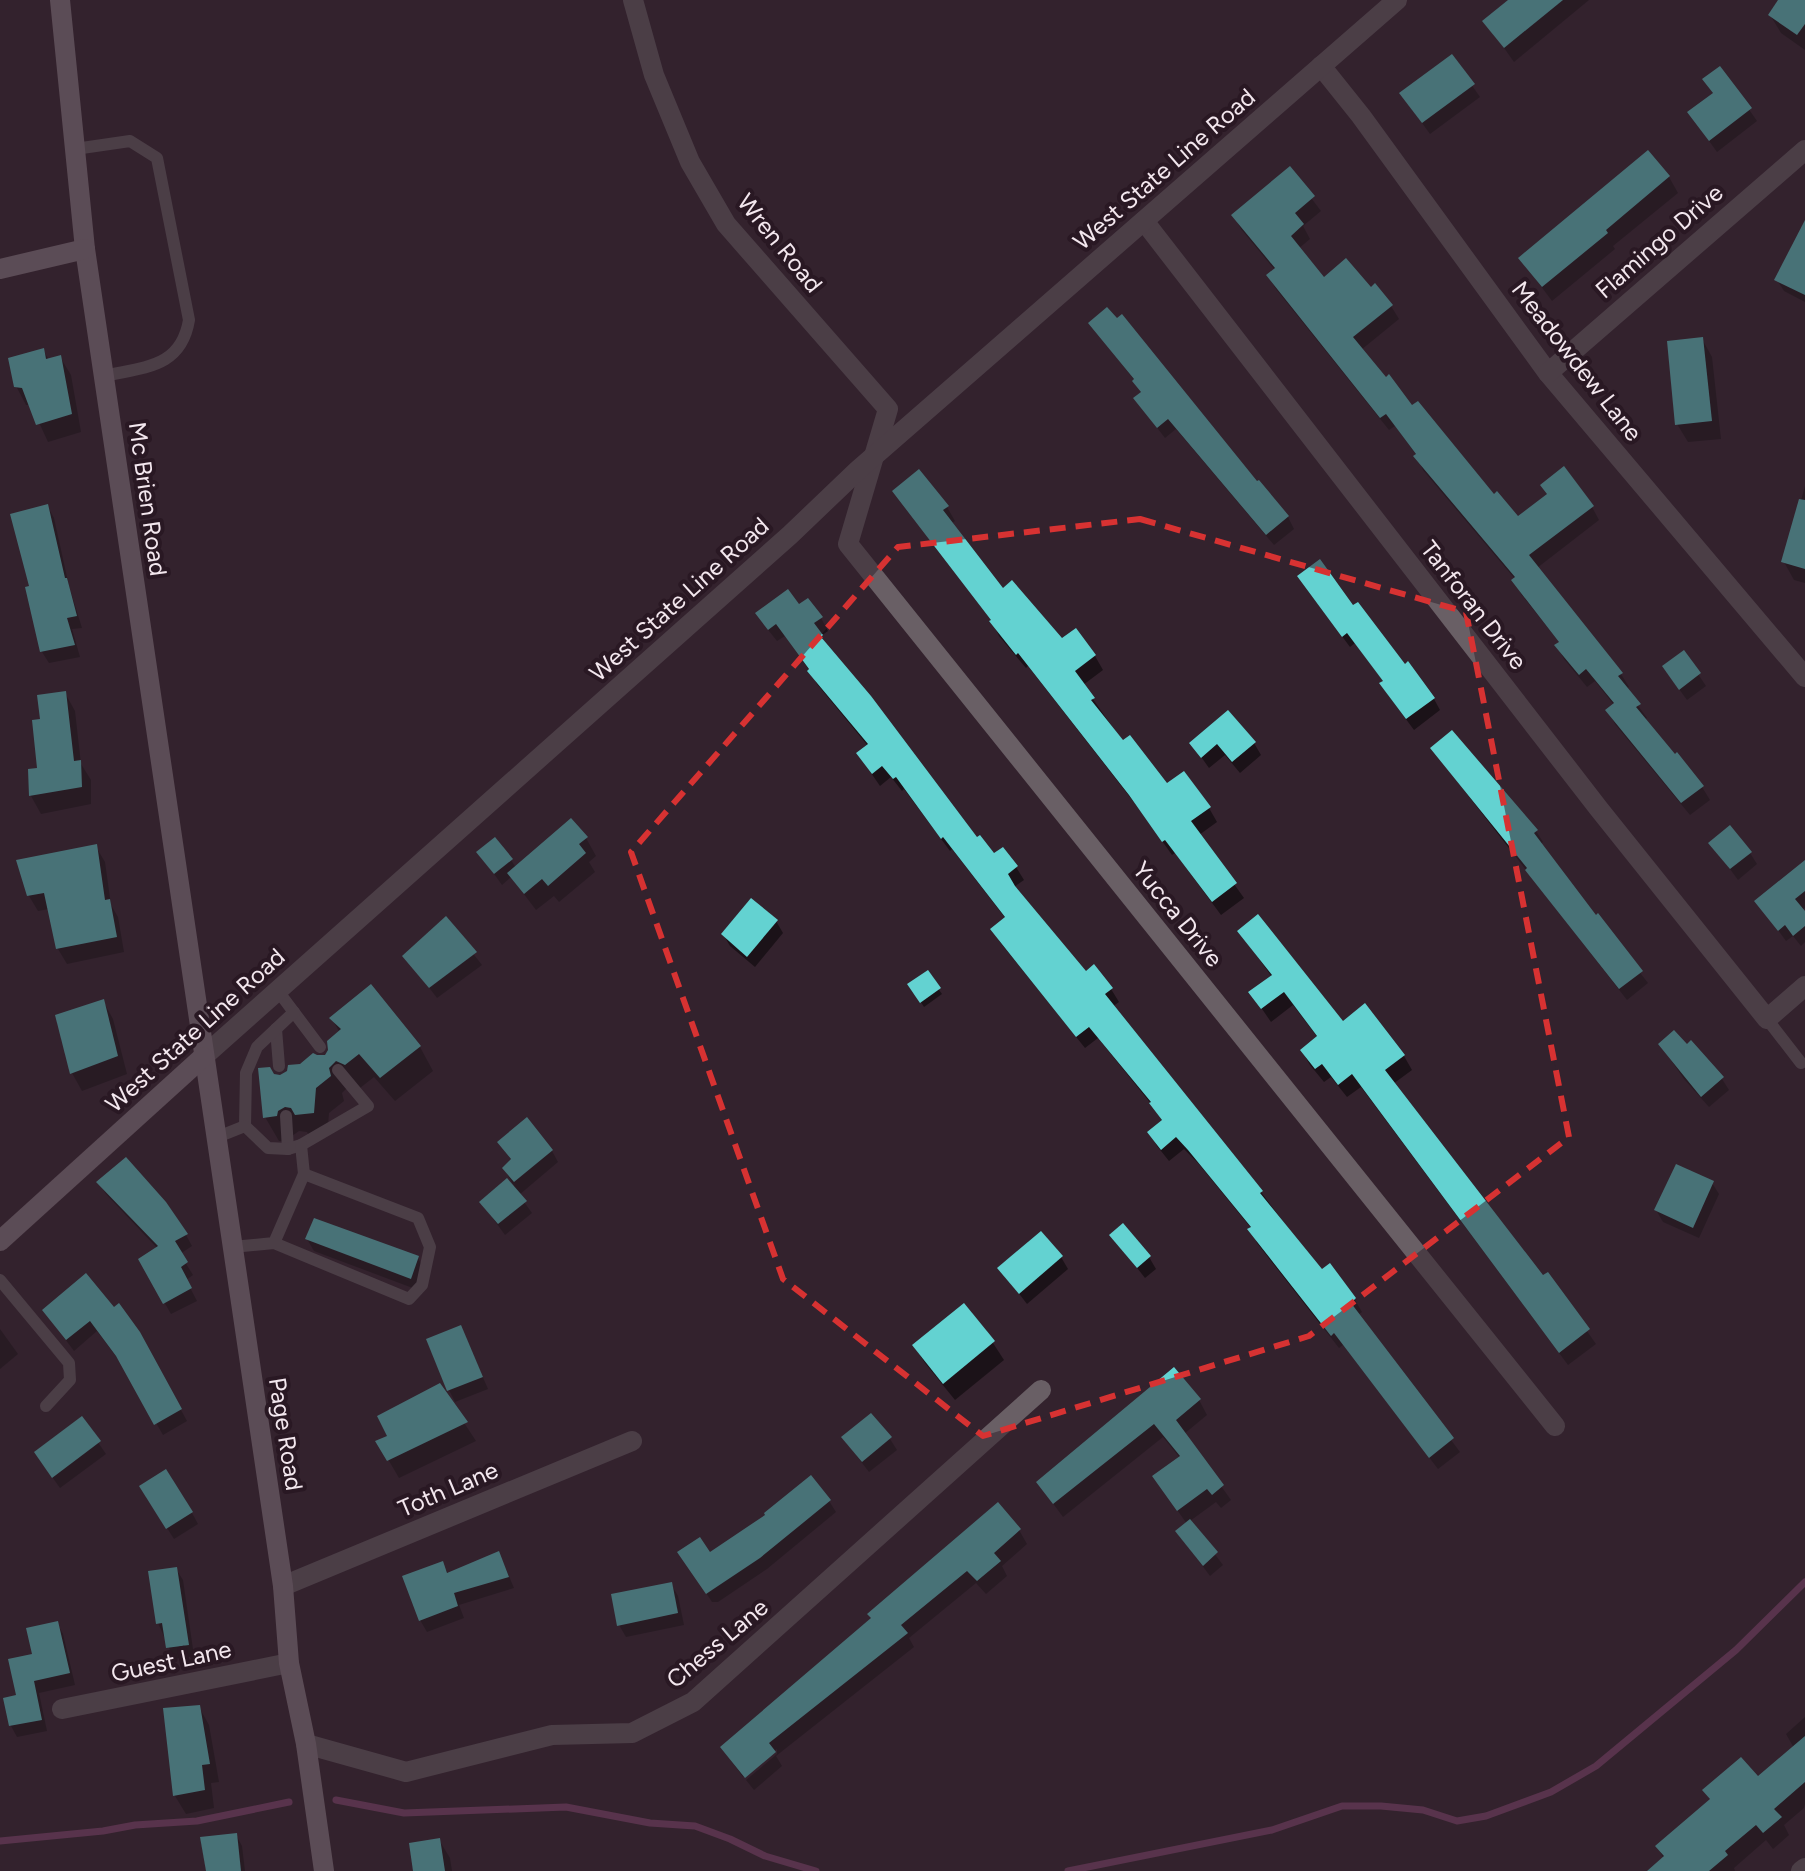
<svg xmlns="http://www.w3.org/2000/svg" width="1805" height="1871" viewBox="0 0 1805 1871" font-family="Figtree,sans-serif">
  <rect width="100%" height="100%" fill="#33222d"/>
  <!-- shadow -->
  <g fill="#0007">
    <path d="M1511 0H1589L1514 62 1485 21Z"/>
    <path d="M1781 0H1805V50L1781 33 1770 15Z"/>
    <path d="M1452 57 1480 97 1430 134 1409 105Z"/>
    <path d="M1720 68 1757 121 1717 152 1697 124 1714 95 1704 79Z"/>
    <path d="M1648 153 1669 177 1678 193 1613 246 1615 249 1552 301 1520 258Z"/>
    <path d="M1289 169 1321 211 1303 226 1310 239 1298 249 1323 280 1370 290 1391 306 1399 319 1361 350 1412 408 1517 519 1592 507 1599 520 1537 568 1621 674 1629 687 1626 689 1647 718 1644 720 1702 787 1710 800 1690 815 1615 724 1608 710 1614 705 1595 681 1587 687 1564 659 1557 646 1560 643 1521 594 1515 579 1423 470 1417 456 1395 426 1389 430 1276 289 1268 276 1275 270 1241 229 1234 216Z"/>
    <path d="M1805 250V302L1784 291 1777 280Z"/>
    <path d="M1090 323 1257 484 1288 517 1294 529 1274 545 1176 429 1165 438 1135 399 1142 394 1135 381Z"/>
    <path d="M1702 339 1712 357 1721 439 1688 442 1677 424Z"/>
    <path d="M43 350 49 360 60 357 71 375 81 432 48 442 31 405H26L16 386Z"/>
    <path d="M1805 486V583L1794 580 1784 562Z"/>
    <path d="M895 491 947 507 955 521 951 524 1003 591 1061 641 1095 656 1103 670 1083 685 1123 742 1167 786 1209 808 1217 822 1199 835 1244 898 1221 915 1175 853 1172 855 1140 810 1028 666 1026 668 999 636 992 621Z"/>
    <path d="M48 507 54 518 69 586 82 628 72 629 80 657 49 663 42 652 28 588 31 587Z"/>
    <path d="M1306 588 1353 608 1434 699 1440 710 1414 730 1388 695 1384 682 1355 643 1350 647Z"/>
    <path d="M799 607 821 618 828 631 821 636 829 649 977 840 994 856 1016 867 1024 880 1014 887 1085 974 1111 989 1119 1002 1112 1007 1261 1192 1321 1272 1329 1266 1355 1300 1362 1312 1358 1315 1460 1452 1438 1469 1343 1345 1339 1348 1257 1243 1251 1228 1198 1163 1184 1149 1169 1161 1157 1146 1150 1133 1163 1122 1152 1105 1098 1038 1085 1048 1000 942 993 930 1006 919 952 849 950 851 904 789 902 791 891 777 880 786 858 754 868 746 817 684 810 671 785 636 777 641 765 626Z"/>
    <path d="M1684 653 1706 686 1687 700 1671 678Z"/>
    <path d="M65 693 75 711 81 764 91 780V804L41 814 31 796 30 770H39L43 720Z"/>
    <path d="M1254 743 1261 755 1240 773 1225 755 1209 768 1192 744Z"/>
    <path d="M1432 749 1536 831 1543 842 1540 844 1648 983 1627 1000Z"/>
    <path d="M586 838 596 856 589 862 595 872 559 902 554 896 536 910 511 877 502 885 479 853 511 860 516 868Z"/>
    <path d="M1711 843 1750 853 1757 864 1738 880Z"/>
    <path d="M96 847 105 862 111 905 118 917 124 952 67 964 58 949 49 909 38 911 29 896 19 861Z"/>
    <path d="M1805 879V908L1802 910 1805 914V942L1801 946 1793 936 1786 941 1757 901Z"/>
    <path d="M446 919 482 965 437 998 405 956Z"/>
    <path d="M776 921 783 933 755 967 730 946 723 934Z"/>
    <path d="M1239 931 1342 1024 1404 1056 1412 1070 1393 1084 1542 1278 1547 1274 1596 1344 1568 1365 1361 1087 1347 1097 1331 1077 1324 1082 1310 1065 1302 1051 1318 1038 1293 1005 1271 1022 1251 993 1272 977Z"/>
    <path d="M927 973 942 994 924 1007 910 985Z"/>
    <path d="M103 1001 113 1019 127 1074 82 1091 72 1073Z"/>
    <path d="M332 1019 420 1047 433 1071 395 1101 374 1077 360 1088 350 1085 342 1093 344 1101 329 1113 327 1137 311 1139 307 1132 299 1131 292 1136 290 1140 279 1141 265 1117 273 1076 281 1077 301 1066 326 1056 340 1033Z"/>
    <path d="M1660 1044 1722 1079 1729 1090 1709 1107 1684 1079Z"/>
    <path d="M499 1142 552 1151 558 1162 519 1195 532 1213 505 1235 481 1202 514 1186 504 1168 512 1161Z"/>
    <path d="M99 1183 186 1235 192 1246 180 1254 193 1275 186 1280 197 1301 171 1314 140 1260 158 1249 106 1194Z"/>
    <path d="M1712 1183 1719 1194 1699 1238 1663 1222 1656 1210Z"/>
    <path d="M1112 1236 1149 1257 1156 1269 1145 1278Z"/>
    <path d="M307 1239 418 1258 424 1269 418 1290 314 1251Z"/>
    <path d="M1061 1257 1068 1269 1027 1304 1000 1269Z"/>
    <path d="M963 1306 993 1343 1004 1360 955 1400 925 1363 914 1346Z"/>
    <path d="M114 1310 139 1333 187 1421 163 1435 124 1367 97 1331 74 1351 44 1311Z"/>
    <path d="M461 1327 488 1389 455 1402 449 1390Z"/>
    <path d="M0 1329 18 1354 0 1369Z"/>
    <path d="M440 1386 476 1441 399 1478 378 1442 389 1437Z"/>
    <path d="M1199 1400 1207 1415 1184 1434 1231 1500 1221 1508 1216 1502 1190 1521 1223 1565 1210 1576 1177 1532 1187 1524 1154 1477 1180 1458 1163 1437 1063 1517 1038 1483Z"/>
    <path d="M82 1419 106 1454 60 1488 43 1464Z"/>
    <path d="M843 1438 890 1439 897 1450 869 1472Z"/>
    <path d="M148 1498 192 1513 198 1524 174 1539Z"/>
    <path d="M829 1501 836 1512 767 1569 718 1602H712L687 1564Z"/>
    <path d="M1019 1530 1027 1544 1002 1566 1007 1576 986 1594 976 1583 909 1638 914 1647 776 1756 782 1766 754 1790 746 1780 777 1754V1749L743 1777 722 1748Z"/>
    <path d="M499 1553 514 1588 459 1605 464 1618 427 1632 420 1620 442 1563 449 1575Z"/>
    <path d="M176 1569 183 1580 194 1656 174 1659 158 1623Z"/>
    <path d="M671 1584 678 1596 684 1625 626 1637 619 1625Z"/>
    <path d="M57 1623 63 1634 75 1685 39 1693 47 1731 17 1737 11 1726 5 1700 18 1697 34 1655Z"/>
    <path d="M199 1707 209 1725 219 1782 211 1783 214 1808 186 1814 175 1796 166 1710Z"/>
    <path d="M1805 1717V1804L1804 1808 1784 1825 1789 1835 1773 1849 1766 1840 1734 1868 1735 1871H1650L1664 1859 1657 1846 1711 1801 1705 1790 1757 1779 1794 1748 1786 1734Z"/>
    <path d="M236 1835 242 1846 245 1871H208Z"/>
    <path d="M439 1840 450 1858 452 1871H415Z"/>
  </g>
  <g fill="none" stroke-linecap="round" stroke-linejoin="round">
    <!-- stream -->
    <g stroke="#864771" stroke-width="7">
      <path d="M336 1800 404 1813 566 1807 650 1823 695 1826 730 1839 765 1856 816 1871"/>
      <path d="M0 1841 103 1831 135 1825 197 1821 289 1802"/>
      <path d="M1068 1871 1272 1830 1342 1806H1381L1423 1810 1457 1821 1486 1816 1551 1792 1596 1766 1736 1650 1805 1582"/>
    </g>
  </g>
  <!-- building -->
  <g fill="#63d2d1">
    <path d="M1508 0H1563L1504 48 1482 21Z"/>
    <path d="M1778 0H1805V24L1797 35 1768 15Z"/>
    <path d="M1452 54 1475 84 1422 123 1399 93Z"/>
    <path d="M1720 66 1752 108 1709 141 1687 112 1713 93 1702 79Z"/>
    <path d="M1648 150 1670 176 1606 230 1608 233 1542 287 1518 258Z"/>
    <path d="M1290 166 1315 196 1295 213 1304 224 1291 236 1324 277 1346 258 1371 287 1375 283 1393 305 1353 337 1386 377 1389 374 1412 405 1418 401 1494 494 1497 491 1518 516 1547 494 1540 485 1564 466 1594 506 1529 555 1623 673 1618 676 1641 704 1636 707 1675 754 1677 752 1704 786 1681 803 1605 710 1614 703 1586 669 1579 675 1554 645 1559 642 1511 580 1515 577 1413 456 1416 454 1386 414 1380 418 1266 275 1275 268 1231 215Z"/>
    <path d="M1805 220V295L1774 280Z"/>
    <path d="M1107 307 1117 318 1122 314 1257 481 1259 480 1289 516 1266 535 1168 419 1157 428 1133 398 1141 392 1132 381 1134 379 1088 323Z"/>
    <path d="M1703 337 1712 421 1675 425 1667 341Z"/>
    <path d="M44 348 46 359 61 355 72 414 36 425 22 388 14 387 8 358Z"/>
    <path d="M919 469 949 506 943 510 1003 588 1012 580 1062 638 1076 628 1096 655 1075 671 1095 698 1091 700 1123 740 1130 735 1167 783 1184 771 1211 807 1191 821 1237 883 1212 902 1165 840 1162 842 1129 795 1018 653 1016 655 989 621 991 620 892 491Z"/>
    <path d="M1799 499 1805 500V569L1781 562Z"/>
    <path d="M48 504 65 578H67L77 616 67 618 75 645 40 652 25 587 29 586 10 514Z"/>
    <path d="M1320 559 1353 605 1358 602 1405 664 1408 661 1435 698 1406 719 1379 683 1383 681 1347 633 1342 637 1297 576Z"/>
    <path d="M788 589 799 604 808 598 823 617 814 623 823 635 821 637 871 696 977 837 980 835 994 853 1003 847 1018 866 1008 874 1015 886 1086 971 1094 964 1113 988 1105 994 1263 1191 1260 1193 1322 1269 1330 1263 1356 1298 1351 1303 1454 1438 1429 1458 1334 1333 1331 1336 1247 1229 1251 1227 1188 1150 1176 1137 1161 1150 1147 1132 1162 1120 1149 1103 1151 1102 1089 1027 1076 1037 990 929 1005 917 943 837 941 839 896 777 893 779 882 766 872 774 856 753 868 744 807 671 809 669 776 624 768 630 755 613Z"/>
    <path d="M1684 650 1701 673 1679 690 1662 666Z"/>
    <path d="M66 691 74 761 81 760 82 787 29 796 28 769 37 768 32 720 40 719 37 695Z"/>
    <path d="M1228 710 1256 742 1232 762 1217 744 1201 758 1189 743Z"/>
    <path d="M1452 730 1538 830 1534 833 1596 915 1598 913 1643 971 1619 989 1525 870 1527 868 1430 748Z"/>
    <path d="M571 818 588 837 579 844 586 853 548 886 542 879 524 894 507 873Z"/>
    <path d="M1730 825 1752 852 1730 869 1708 843Z"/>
    <path d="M495 837 513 859 494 874 476 852Z"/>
    <path d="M97 844 105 900 110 899 117 937 56 949 44 893 27 896 16 860Z"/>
    <path d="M1805 860V891L1795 899 1805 911V926L1793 936 1785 925 1778 931 1754 901Z"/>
    <path d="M751 898 778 920 747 957 721 934Z"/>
    <path d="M1258 914 1343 1021 1365 1003 1405 1055 1385 1070 1543 1275 1548 1272 1590 1329 1559 1353 1352 1074 1338 1085 1322 1064 1315 1069 1300 1050 1317 1036 1284 992 1261 1009 1248 992 1272 975 1237 931Z"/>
    <path d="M446 916 477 952 429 988 402 956Z"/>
    <path d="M928 970 941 988 920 1003 907 984Z"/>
    <path d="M371 984 421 1046 380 1078 359 1054 345 1065 336 1061 329 1068 331 1076 316 1088 314 1113 295 1115 291 1108 285 1107 278 1111 277 1116 263 1118 258 1068 270 1067 274 1074 280 1075 287 1071 288 1065 300 1064 313 1053 317 1055H325L328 1050 327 1041 341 1029 329 1018Z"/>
    <path d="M104 999 118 1056 70 1074 55 1015Z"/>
    <path d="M1674 1030 1687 1044 1691 1040 1724 1077 1701 1097 1658 1044Z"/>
    <path d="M527 1117 553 1150 514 1182 502 1168 511 1159 497 1142Z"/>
    <path d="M126 1157 166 1202 188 1234 175 1241 188 1262 181 1267 192 1288 163 1304 138 1259 158 1246 96 1182Z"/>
    <path d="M1676 1164 1714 1181 1693 1228 1654 1210Z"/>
    <path d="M507 1178 527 1201 498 1224 479 1202Z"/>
    <path d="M314 1218 419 1256 411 1279 305 1239Z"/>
    <path d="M1123 1223 1151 1256 1137 1268 1109 1235Z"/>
    <path d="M1041 1231 1063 1256 1019 1294 997 1268Z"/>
    <path d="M86 1273 114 1307 119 1303 140 1332 182 1409 154 1425 116 1356 90 1321 66 1340 42 1310Z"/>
    <path d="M964 1303 995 1341 943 1384 912 1345Z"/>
    <path d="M461 1325 483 1377 447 1391 426 1339Z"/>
    <path d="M1174 1367 1201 1399 1176 1420 1224 1485 1212 1495 1207 1489 1177 1511 1152 1476 1180 1456 1154 1424 1053 1504 1036 1482Z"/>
    <path d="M440 1383 468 1422 387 1461 375 1441 387 1436 377 1416Z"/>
    <path d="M871 1413 892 1437 862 1462 841 1437Z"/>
    <path d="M82 1416 101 1441 52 1478 34 1452Z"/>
    <path d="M166 1469 193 1512 166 1529 139 1486Z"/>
    <path d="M811 1475 831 1500 760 1558 706 1594 677 1552 700 1537 710 1552 765 1515 764 1513Z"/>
    <path d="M998 1502 1021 1529 994 1553 1001 1561 977 1581 967 1571 901 1625 908 1633 769 1743 776 1752 745 1778 720 1747 871 1618 867 1614Z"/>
    <path d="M1190 1519 1218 1552 1203 1566 1175 1531Z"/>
    <path d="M499 1551 509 1577 454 1593 458 1606 419 1621 402 1576 443 1561 447 1573Z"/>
    <path d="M177 1567 189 1645 166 1648 162 1623 156 1624 148 1571Z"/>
    <path d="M672 1582 678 1613 617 1626 611 1594Z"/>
    <path d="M58 1621 70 1673 34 1681 42 1720 9 1726 3 1698 16 1695 8 1659 32 1654 26 1628Z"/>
    <path d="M200 1705 210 1764 202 1765 205 1790 173 1796 163 1708Z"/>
    <path d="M1805 1736V1782L1774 1809 1782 1817 1763 1833 1756 1825 1725 1851 1728 1855 1709 1871H1647L1664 1856 1655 1846 1710 1799 1702 1790 1741 1757 1758 1776Z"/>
    <path d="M237 1833 241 1871H206L200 1837Z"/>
    <path d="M440 1838 445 1871H413L409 1843Z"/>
  </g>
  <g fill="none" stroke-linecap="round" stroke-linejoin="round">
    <!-- lane -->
    <g stroke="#695f65" stroke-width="12">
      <path d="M75 149 130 141 157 158 189 320C181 368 144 367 104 376"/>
      <path d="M278 991 320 1047"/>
      <path d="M1767 1019 1801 1063"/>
      <path d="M276 1029 279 1066"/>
      <path d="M286 1116 288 1149"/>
      <path d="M245 1126 246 1073 257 1047 294 1012"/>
      <path d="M215 1138 245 1126 268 1148 288 1149 301 1145 368 1106 338 1070"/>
      <path d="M301 1145 304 1174"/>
      <path d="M232 1247 274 1243 409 1299 422 1285 430 1247 418 1218 304 1174 274 1243"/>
      <path d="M0 1280 69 1363 70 1380 46 1406"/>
    </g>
    <!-- street -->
    <g stroke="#695f65" stroke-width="20">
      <path d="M633 0 654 75 690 162 726 224 888 409 848 544 1555 1426"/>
      <path d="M1321 66 1361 116 1548 373 1805 677"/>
      <path d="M1144 221 1599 809 1767 1019 1805 986"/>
      <path d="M1548 373 1805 150"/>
      <path d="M203 1057 790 535 858 470 1397 0"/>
      <path d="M283 1586 632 1441"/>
      <path d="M62 1709 289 1663"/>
      <path d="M306 1744 406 1772 552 1735 632 1733 693 1702 1041 1390"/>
      <path d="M1801 1871 1805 1868"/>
    </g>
    <!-- secondary -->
    <g stroke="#8d7e87" stroke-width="20">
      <path d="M60 0 85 249 283 1586 289 1663 306 1744 324 1871"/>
      <path d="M0 269 85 249"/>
      <path d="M0 1241 203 1057"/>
    </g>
  </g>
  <!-- marked area -->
  <path d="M0 0H1805V1871H0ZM1140 519 1466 612 1569 1137 1309 1336 983 1436 783 1279 631 852 898 547Z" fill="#33222d" fill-opacity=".55" fill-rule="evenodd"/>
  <path fill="none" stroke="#d73232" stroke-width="6" stroke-dasharray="16 10" stroke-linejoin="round" d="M1140 519 1466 612 1569 1137 1309 1336 983 1436 783 1279 631 852 898 547Z"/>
  <g text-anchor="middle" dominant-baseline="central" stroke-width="8" stroke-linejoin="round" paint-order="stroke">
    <!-- street labels -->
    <g font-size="24" fill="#f3e7ee" stroke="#291823">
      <text transform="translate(1164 169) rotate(-41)">West State Line Road</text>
      <text transform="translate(1659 241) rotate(-41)">Flamingo Drive</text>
      <text transform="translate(780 243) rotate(51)">Wren Road</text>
      <text transform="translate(1577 361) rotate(52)">Meadowdew Lane</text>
      <text transform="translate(148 499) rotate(82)">Mc Brien Road</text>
      <text transform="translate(679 599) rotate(-42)">West State Line Road</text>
      <text transform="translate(1474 605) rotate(52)">Tanforan Drive</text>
      <text transform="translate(1178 914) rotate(51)">Yucca Drive</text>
      <text transform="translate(195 1030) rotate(-42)">West State Line Road</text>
      <text transform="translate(286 1434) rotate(81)">Page Road</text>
      <text transform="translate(448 1489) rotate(-23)">Toth Lane</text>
      <text transform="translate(717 1643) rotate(-40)">Chess Lane</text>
      <text transform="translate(171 1661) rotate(-12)">Guest Lane</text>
    </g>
  </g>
</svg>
